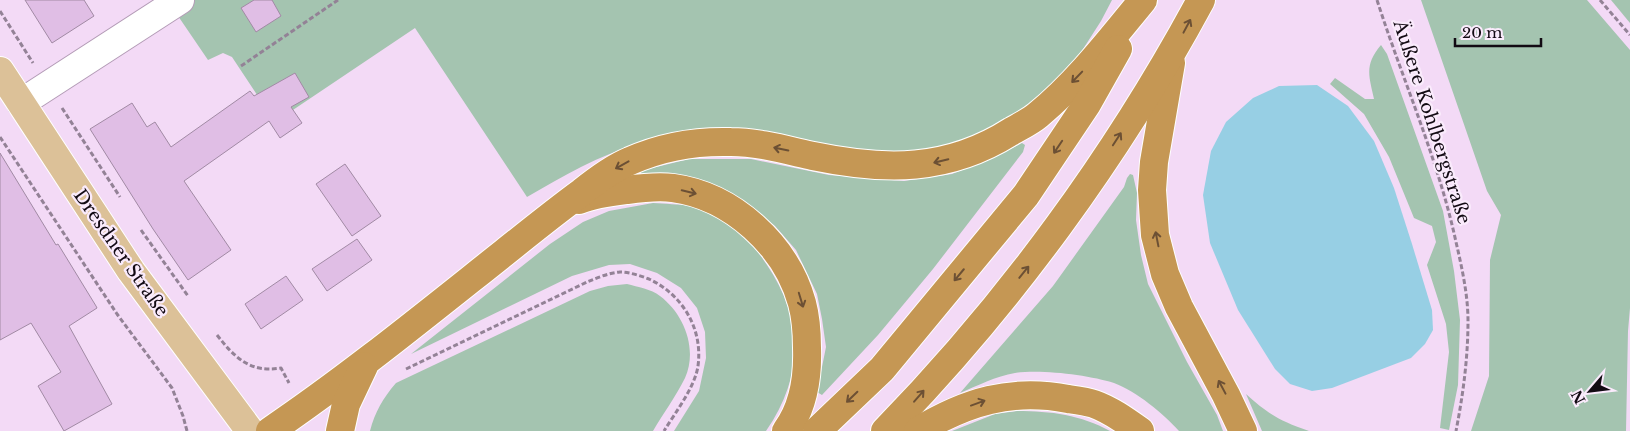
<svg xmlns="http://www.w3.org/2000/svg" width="1630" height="431" viewBox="0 0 1630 431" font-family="'Libre Baskerville',serif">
  <rect width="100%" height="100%" fill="#f3daf6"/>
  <!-- green -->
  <g fill="#a4c4b0">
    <path d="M194 0H1112L1101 21 1076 60 1054 86 1016 117 959 144 911 153 639 144C599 155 563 176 527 197L415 28 275 122 232 57 223 53 208 60 176 13Z"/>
    <path d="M1421 0H1587L1630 50V308L1628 331 1626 431H1471L1489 376 1490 260 1501 215 1487 191Z"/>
    <path d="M1611 0H1630V23Z"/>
    <path d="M1381 45 1387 54 1443 211 1454 271 1460 320 1458 385 1449 430 1440 428 1449 352 1446 324 1427 265 1436 242 1432 226 1414 218 1389 157 1364 114 1330 84 1335 78 1365 99H1374C1369 76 1364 65 1381 45Z"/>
    <path d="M1022 143 1025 145 1023 152 933 269 878 335 822 395 817 392 826 347 822 319 817 294 796 250 775 226 750 207 643 179 640 171 689 159H751L829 175 904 181 952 174 997 156Z"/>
    <path d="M1130 174 1133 175 1137 193 1136 220 1141 255 1148 284 1187 362 1217 415 1223 431H1179C1164 414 1136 391 1114 383 1089 375 1041 369 1015 373 996 376 977 386 960 393L1053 286 1124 187 1127 178Z"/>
    <path d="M653 203C665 204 679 204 690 206 701 209 716 215 726 221 742 230 757 250 767 265 804 320 804 376 766 431H674L699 391 706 358 705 332 697 308 681 288 657 273 630 264 609 265 572 276 411 354 550 244 583 222 609 211Z"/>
    <path d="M627 284C638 287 651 289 660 296 684 314 698 349 685 378 676 396 663 414 653 431H370C375 412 383 398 396 383L590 291 608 286Z"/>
    <path d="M1246 394C1268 414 1280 421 1309 431H1262Z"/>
    <path d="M1017 411C1051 411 1081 415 1110 431H952L995 414Z"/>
  </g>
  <!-- water -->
  <path fill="#97cfe4" d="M1317 85 1348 106 1374 141 1394 188 1412 244 1432 310 1433 330 1425 344 1411 358 1332 388 1312 391 1290 384 1275 369 1238 310 1210 243 1203 195 1211 151 1226 122 1253 98 1279 86Z"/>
  <!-- building -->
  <g fill="#e0bee5" stroke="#a18aa4">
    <path d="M25 0H84L94 16 52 43Z"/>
    <path d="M254 0H272L281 16 256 32 241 8Z"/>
    <path d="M295 73 309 97 291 107 302 123 280 138 269 121 184 181 231 250 188 280 153 229 90 129 132 103 147 127 155 122 171 147 250 91 254 96Z"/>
    <path d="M0 153 56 245 58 244 96 306 97 308 69 326 112 404 64 431 38 386 61 372 31 323 0 340Z"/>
    <path d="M345 164 381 216 352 236 316 184Z"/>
    <path d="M357 239 372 260 327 291 312 269Z"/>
    <path d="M286 276 303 300 261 329 245 304Z"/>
  </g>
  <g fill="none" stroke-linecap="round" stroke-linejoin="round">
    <defs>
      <path id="minor" d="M21 103 180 0"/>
      <path id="major" d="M0 71 131 271 250 431"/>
      <g id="highway">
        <path d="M1171 63 1154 162 1152 190 1155 235 1165 274 1179 307 1226 395 1243 431"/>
        <path d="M579 200C594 194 611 192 627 190 641 188 658 186 673 188 732 196 786 245 802 303 806 318 807 333 807 348 808 377 803 408 786 431"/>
        <path d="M270 431C351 376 428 313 505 252 530 232 556 211 582 192 597 180 613 168 630 161 661 147 697 141 731 142 758 142 786 150 813 156 885 171 948 172 1012 131 1021 126 1031 121 1038 115 1078 82 1110 40 1143 0"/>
        <path d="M340 431 346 404 364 366"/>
        <path d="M817 431 882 369 1026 195 1087 104 1118 49"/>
        <path d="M885 431C1009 304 1117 156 1201 0"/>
        <path d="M918 431C966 402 1011 388 1068 399 1076 400 1086 401 1094 404 1111 410 1126 421 1140 431"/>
      </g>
    </defs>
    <!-- minor casing -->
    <use href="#minor" stroke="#b49cb7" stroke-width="30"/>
    <!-- major casing -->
    <use href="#major" stroke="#fff" stroke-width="30"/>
    <!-- highway casing -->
    <use href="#highway" stroke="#fff" stroke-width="30"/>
    <!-- path -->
    <g stroke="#938296" stroke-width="3" stroke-dasharray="5 2.5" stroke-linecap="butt">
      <path d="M1377 0C1403 81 1438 159 1456 242 1462 268 1468 295 1468 321 1468 358 1463 395 1456 431"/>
      <path d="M1600 0 1630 35"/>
      <path d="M0 11 33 63"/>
      <path d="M241 66 338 0"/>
      <path d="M62 108 120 197"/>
      <path d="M0 137 117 314 172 388 183 416 187 431"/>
      <path d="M141 230 188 296"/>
      <path d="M217 335C235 358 250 373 281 368L289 383"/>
      <path d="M406 369 587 282C597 278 608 273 620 272 629 272 641 276 649 279 683 295 703 329 698 366 695 387 675 413 664 431"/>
    </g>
    <!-- minor -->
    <use href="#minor" stroke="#fff" stroke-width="28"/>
    <!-- major -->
    <use href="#major" stroke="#dcc198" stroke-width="28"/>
    <!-- highway -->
    <use href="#highway" stroke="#c59754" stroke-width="28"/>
  </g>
  <!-- one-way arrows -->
  <defs><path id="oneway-shaft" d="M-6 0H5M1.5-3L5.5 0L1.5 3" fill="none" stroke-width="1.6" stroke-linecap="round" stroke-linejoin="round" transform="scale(1.25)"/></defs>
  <g stroke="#6c5034">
    <use href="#oneway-shaft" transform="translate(1187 26) rotate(-62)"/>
    <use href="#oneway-shaft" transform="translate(1077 77) rotate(134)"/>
    <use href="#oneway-shaft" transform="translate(1117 139) rotate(-57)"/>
    <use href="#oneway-shaft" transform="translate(1058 147) rotate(124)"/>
    <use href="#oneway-shaft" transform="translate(781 149) rotate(-168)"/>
    <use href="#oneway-shaft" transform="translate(941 161) rotate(167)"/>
    <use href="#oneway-shaft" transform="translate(622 165) rotate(151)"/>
    <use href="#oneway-shaft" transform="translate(689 192) rotate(14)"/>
    <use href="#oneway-shaft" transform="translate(1157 239) rotate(-101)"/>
    <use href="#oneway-shaft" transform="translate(1024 272) rotate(-51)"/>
    <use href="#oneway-shaft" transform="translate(959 275) rotate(130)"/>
    <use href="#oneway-shaft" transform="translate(801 300) rotate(73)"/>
    <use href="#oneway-shaft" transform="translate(1222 387) rotate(-118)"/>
    <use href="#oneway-shaft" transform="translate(919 396) rotate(-49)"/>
    <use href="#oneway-shaft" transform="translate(852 397) rotate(136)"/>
    <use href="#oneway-shaft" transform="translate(978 403) rotate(-20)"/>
  </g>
  <g text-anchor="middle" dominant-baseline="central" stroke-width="4.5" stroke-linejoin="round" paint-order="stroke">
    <!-- street labels -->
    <g font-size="18" fill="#120a13" stroke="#faebfc">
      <text transform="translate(1432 122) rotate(72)">Äußere Kohlbergstraße</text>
      <text transform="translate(121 253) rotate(55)">Dresdner Straße</text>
    </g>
  </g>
  <!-- north arrow -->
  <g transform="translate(1590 391) rotate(242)" stroke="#faebfc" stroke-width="4" paint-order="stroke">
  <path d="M0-4L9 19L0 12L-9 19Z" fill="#120a13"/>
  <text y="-8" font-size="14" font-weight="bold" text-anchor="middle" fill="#120a13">N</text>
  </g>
  <!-- scale -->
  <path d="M1455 38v8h86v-8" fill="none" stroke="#120a13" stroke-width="2.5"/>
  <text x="1462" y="38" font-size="15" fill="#120a13" stroke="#faebfc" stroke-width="4" paint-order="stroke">20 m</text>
</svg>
